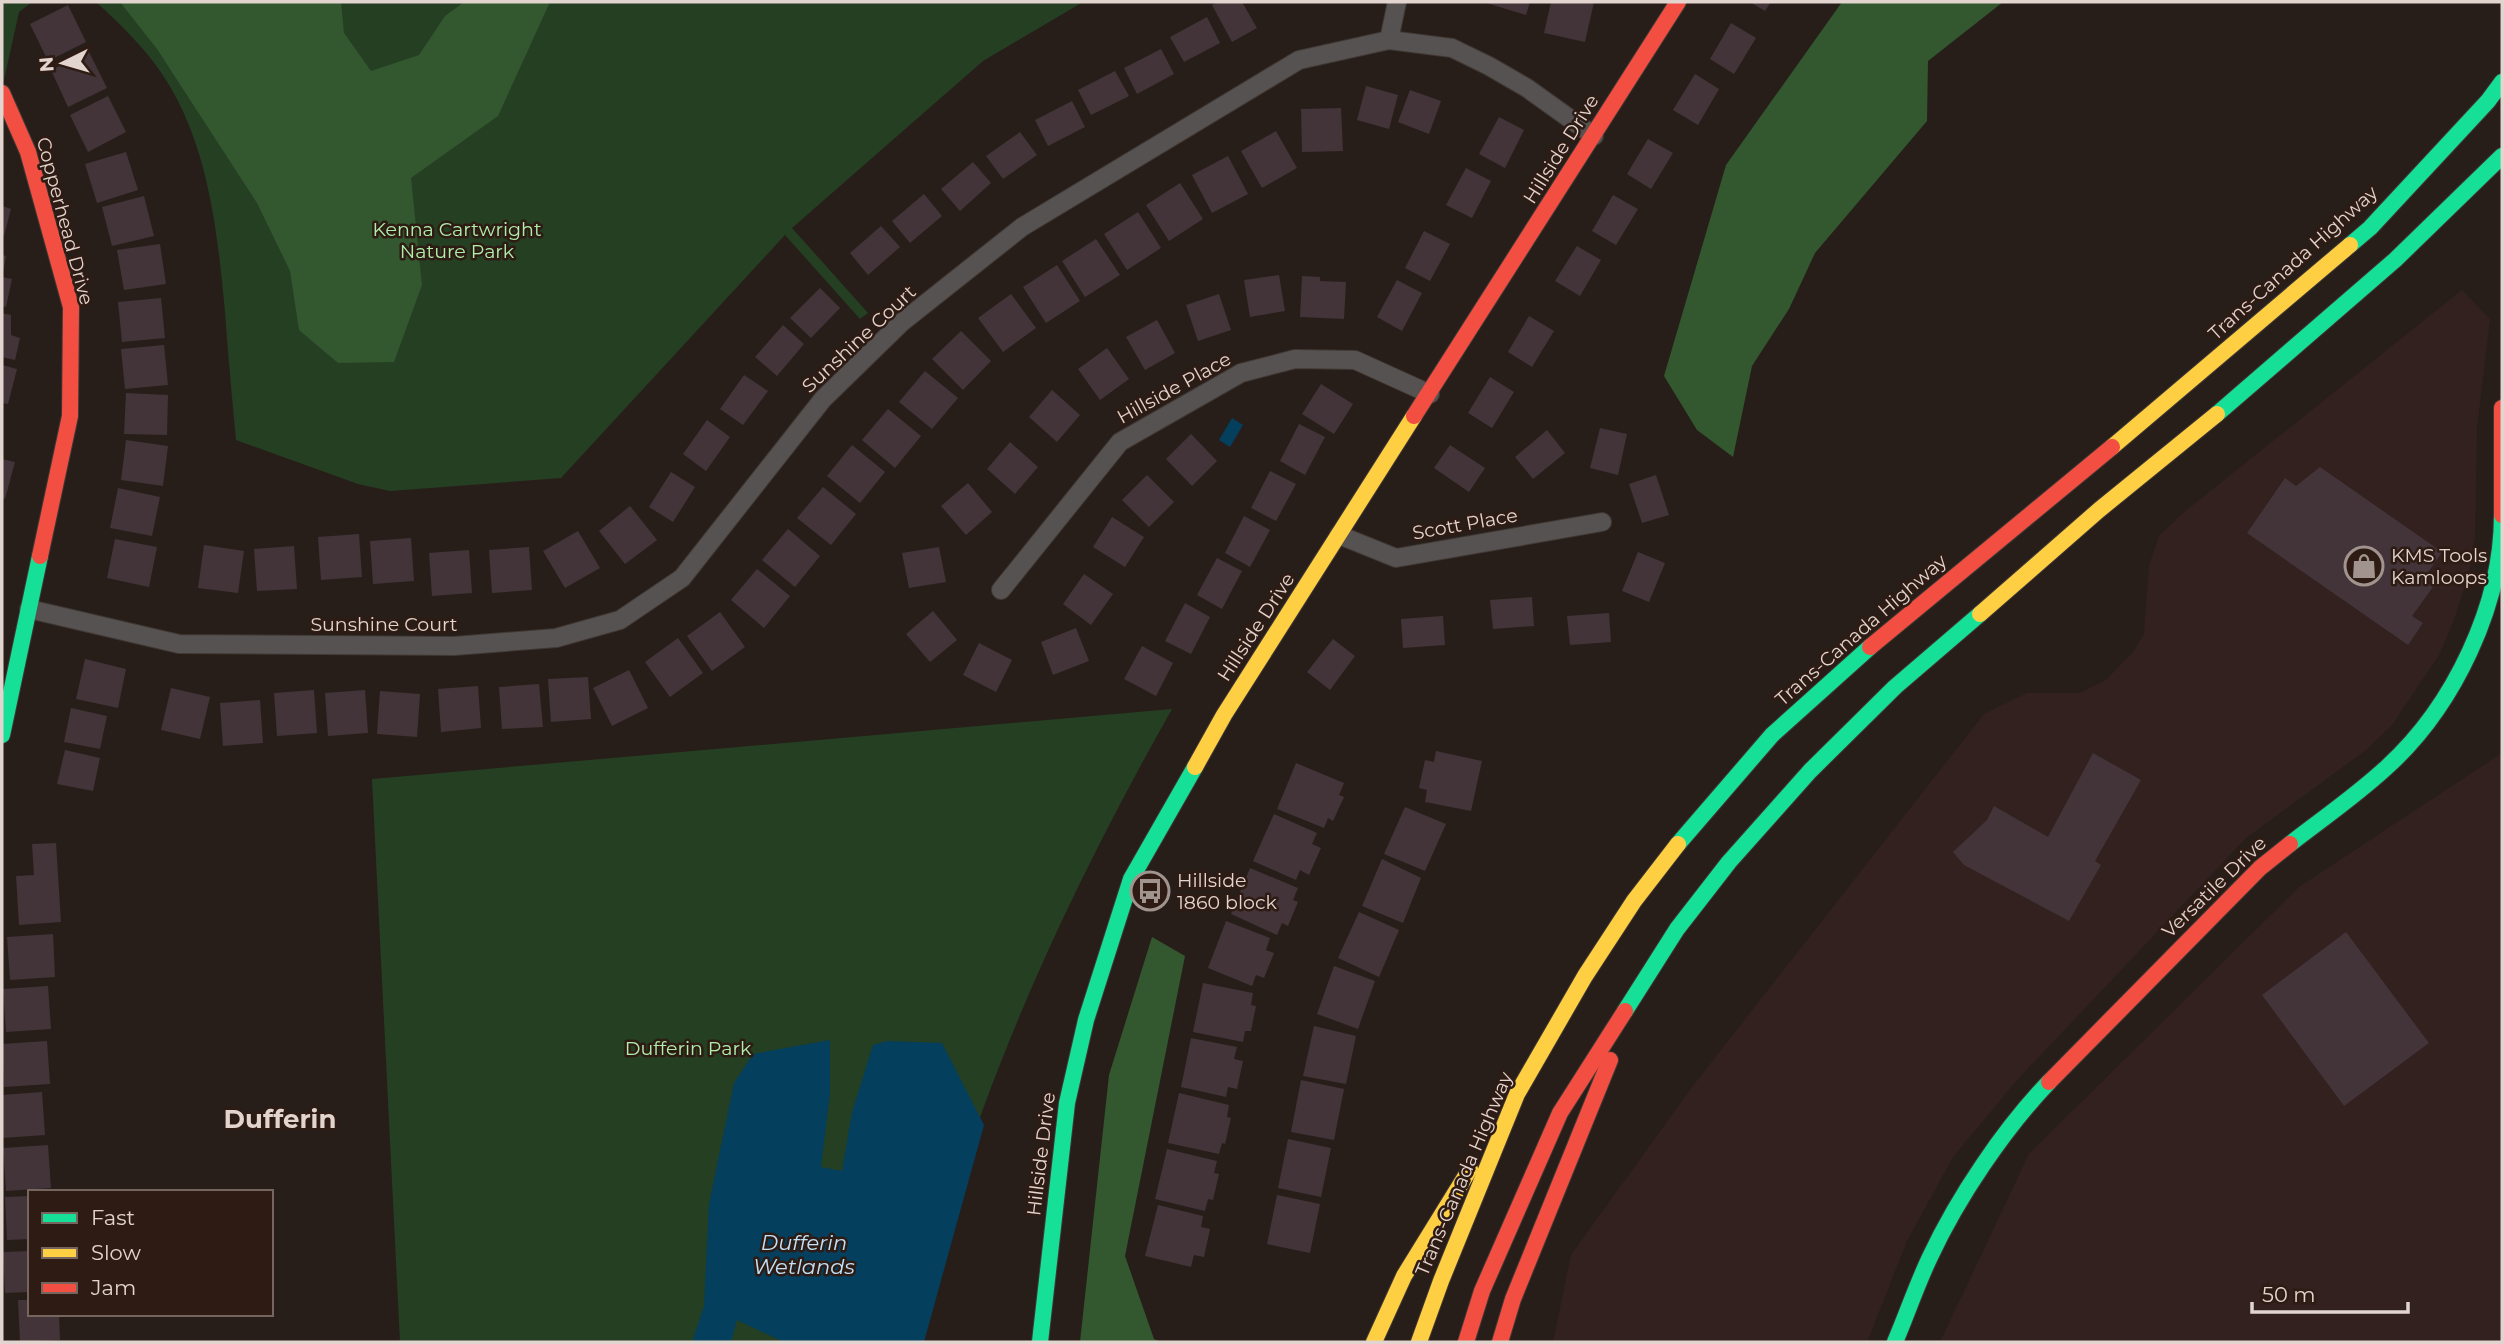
<svg xmlns="http://www.w3.org/2000/svg" width="2504" height="1344" viewBox="0 0 2504 1344" font-family="Montserrat,sans-serif">
  <rect width="100%" height="100%" fill="#281e19"/>
  <!-- commercial -->
  <g fill="#332120">
    <path d="M2462 290 2490 319 2477 427 2475 537 2469 573 2454 620 2439 655 2392 725 2366 750 2246 838 2018 1079 1953 1157 1907 1241 1867 1342H1553L1571 1255 1692 1087 1984 714 2027 693H2080L2106 680 2133 652 2144 634 2149 565 2159 536 2183 513Z"/>
    <path d="M2502 753V1342H1940L2029 1154 2299 887Z"/>
  </g>
  <!-- green -->
  <g fill="#253f23">
    <path d="M2 2H32L19 12 2 89Z"/>
    <path d="M96 2H1083L983 61 792 228 868 313 860 319 785 235 561 478 390 491 358 484 236 440C232 397 228 355 225 312 217 228 208 138 158 68 140 43 118 22 96 2Z"/>
    <path d="M1172 709C1099 838 1034 970 983 1109 955 1185 933 1264 909 1342H400L372 779Z"/>
  </g>
  <!-- forest -->
  <g fill="#33572f">
    <path d="M120 2H341L344 33 371 71 419 55 445 16 464 2H550L498 116 411 178 422 285 394 362 338 363 299 330 290 271 257 203 157 49Z"/>
    <path d="M1842 2H2003L1928 61 1927 121 1815 253 1789 309 1752 366 1733 457 1697 430 1664 376 1726 165Z"/>
    <path d="M1152 937 1185 956 1125 1256 1154 1339 1161 1342H1080L1109 1075Z"/>
  </g>
  <!-- water -->
  <g fill="#043f5e">
    <path d="M1232 418 1243 425 1230 447 1219 440Z"/>
    <path d="M830 1040V1093L821 1167 842 1171 852 1112 873 1045 887 1041 942 1043 984 1125 924 1342H784L737 1320 731 1342H692L704 1306 709 1204 734 1083 753 1054Z"/>
  </g>
  <!-- building -->
  <g fill="#423439">
    <path d="M1218 2H1242L1257 28 1232 42 1212 5Z"/>
    <path d="M1483 2H1530L1526 15Z"/>
    <path d="M1551 2H1594L1585 42 1544 33Z"/>
    <path d="M1750 2H1771L1765 11Z"/>
    <path d="M68 5 86 42 48 61 30 24Z"/>
    <path d="M1207 17 1220 43 1184 62 1170 37Z"/>
    <path d="M1731 23 1756 38 1734 74 1710 59Z"/>
    <path d="M1161 49 1174 74 1137 94 1124 68Z"/>
    <path d="M89 52 107 88 68 107 51 70Z"/>
    <path d="M1115 71 1129 96 1091 115 1078 90Z"/>
    <path d="M1695 74 1719 89 1698 125 1673 110Z"/>
    <path d="M1366 86 1398 95 1389 129 1357 120Z"/>
    <path d="M1410 90 1441 101 1429 134 1398 122Z"/>
    <path d="M108 96 126 132 88 152 70 115Z"/>
    <path d="M1072 101 1085 127 1048 146 1035 120Z"/>
    <path d="M1341 108 1343 151 1302 152 1301 109Z"/>
    <path d="M1499 117 1524 130 1505 168 1479 154Z"/>
    <path d="M1276 131 1297 168 1262 188 1241 151Z"/>
    <path d="M1020 132 1037 155 1003 179 986 156Z"/>
    <path d="M1648 139 1673 153 1651 189 1627 174Z"/>
    <path d="M126 152 138 190 97 203 85 164Z"/>
    <path d="M1228 156 1248 194 1212 213 1192 175Z"/>
    <path d="M973 162 991 183 960 211 941 189Z"/>
    <path d="M1466 168 1491 181 1472 218 1446 205Z"/>
    <path d="M1180 183 1203 219 1169 241 1146 205Z"/>
    <path d="M924 194 942 216 910 243 892 221Z"/>
    <path d="M1613 195 1638 209 1616 245 1592 231Z"/>
    <path d="M144 196 154 236 112 246 102 207Z"/>
    <path d="M2 206 11 209 4 236 2 235Z"/>
    <path d="M1138 212 1161 248 1127 270 1104 234Z"/>
    <path d="M881 226 900 247 868 275 850 253Z"/>
    <path d="M1424 231 1450 244 1430 281 1405 268Z"/>
    <path d="M1096 239 1120 275 1085 297 1062 261Z"/>
    <path d="M160 244 166 284 124 290 117 250Z"/>
    <path d="M1577 246 1601 260 1580 296 1555 281Z"/>
    <path d="M2 255 6 256 3 273H2Z"/>
    <path d="M1057 265 1080 301 1046 323 1023 287Z"/>
    <path d="M1279 275 1285 311 1250 317 1244 280Z"/>
    <path d="M1302 276 1320 277V281L1346 282 1344 319 1300 317Z"/>
    <path d="M2 277 12 279 6 307 2 306Z"/>
    <path d="M1397 280 1422 293 1402 331 1377 317Z"/>
    <path d="M820 288 840 308 811 338 790 318Z"/>
    <path d="M1011 294 1036 328 1003 352 978 318Z"/>
    <path d="M1219 294 1231 330 1198 341 1186 305Z"/>
    <path d="M161 298 165 338 122 342 118 302Z"/>
    <path d="M2 313 11 315V335L20 338 15 360 2 357Z"/>
    <path d="M1529 316 1554 331 1532 367 1508 352Z"/>
    <path d="M1157 320 1175 353 1145 370 1126 337Z"/>
    <path d="M783 325 804 344 777 376 755 357Z"/>
    <path d="M961 331 991 361 963 390 932 359Z"/>
    <path d="M164 345 168 385 125 389 121 349Z"/>
    <path d="M1107 348 1129 379 1100 400 1078 369Z"/>
    <path d="M2 365 17 369 8 404 2 403Z"/>
    <path d="M925 371 958 398 932 429 899 402Z"/>
    <path d="M744 375 768 391 743 425 720 409Z"/>
    <path d="M1490 377 1514 392 1492 428 1468 413Z"/>
    <path d="M1321 384 1353 404 1334 434 1302 414Z"/>
    <path d="M1052 390 1080 415 1057 442 1029 417Z"/>
    <path d="M126 393 168 395 167 435 124 434Z"/>
    <path d="M888 409 921 436 895 468 862 440Z"/>
    <path d="M707 420 730 437 706 471 683 454Z"/>
    <path d="M1299 424 1325 437 1305 475 1280 461Z"/>
    <path d="M1600 428 1627 434 1618 475 1590 468Z"/>
    <path d="M1547 430 1565 453 1533 479 1515 457Z"/>
    <path d="M1191 434 1217 461 1192 486 1166 459Z"/>
    <path d="M126 440 168 446 163 486 121 480Z"/>
    <path d="M1010 442 1038 467 1015 494 987 469Z"/>
    <path d="M852 445 885 472 860 503 827 476Z"/>
    <path d="M1450 445 1485 468 1469 492 1434 468Z"/>
    <path d="M2 459 15 462 5 499 2 498Z"/>
    <path d="M2320 467 2442 552 2423 580 2433 587 2412 616 2423 623 2408 645 2247 533 2285 478 2296 486Z"/>
    <path d="M1270 471 1296 484 1276 521 1251 508Z"/>
    <path d="M671 472 695 487 673 522 649 507Z"/>
    <path d="M1147 475 1174 502 1149 527 1122 500Z"/>
    <path d="M1656 475 1669 515 1642 523 1629 484Z"/>
    <path d="M968 483 992 512 966 535 941 506Z"/>
    <path d="M823 487 856 514 831 545 797 518Z"/>
    <path d="M118 488 160 497 152 536 110 528Z"/>
    <path d="M630 506 657 540 625 564 599 531Z"/>
    <path d="M1244 516 1270 530 1250 567 1225 553Z"/>
    <path d="M1112 517 1144 537 1125 567 1093 547Z"/>
    <path d="M788 529 820 556 795 587 762 560Z"/>
    <path d="M578 531 600 568 565 588 543 551Z"/>
    <path d="M359 534 362 577 321 580 318 537Z"/>
    <path d="M411 538 414 581 373 584 370 541Z"/>
    <path d="M115 539 157 547 149 587 107 578Z"/>
    <path d="M204 545 244 551 238 593 198 588Z"/>
    <path d="M294 546 297 589 257 591 254 549Z"/>
    <path d="M529 547 532 590 492 593 489 550Z"/>
    <path d="M939 547 946 582 909 588 902 553Z"/>
    <path d="M469 550 472 593 432 596 429 553Z"/>
    <path d="M1638 552 1665 563 1649 602 1622 591Z"/>
    <path d="M1217 558 1242 571 1222 609 1197 595Z"/>
    <path d="M757 569 790 596 764 628 731 600Z"/>
    <path d="M1084 574 1113 594 1091 625 1063 604Z"/>
    <path d="M1532 597 1534 626 1493 629 1490 600Z"/>
    <path d="M1185 603 1210 617 1191 654 1165 641Z"/>
    <path d="M933 611 957 640 930 662 906 634Z"/>
    <path d="M720 612 745 647 712 671 687 636Z"/>
    <path d="M1609 613 1611 642 1570 645 1567 616Z"/>
    <path d="M1443 616 1445 645 1403 648 1401 619Z"/>
    <path d="M1076 628 1089 661 1053 675 1041 642Z"/>
    <path d="M678 638 703 673 670 697 645 662Z"/>
    <path d="M1333 639 1355 656 1330 690 1307 672Z"/>
    <path d="M979 643 1012 660 996 692 963 675Z"/>
    <path d="M1142 646 1173 663 1156 696 1124 679Z"/>
    <path d="M85 659 126 669 118 708 76 699Z"/>
    <path d="M629 670 648 708 612 726 593 688Z"/>
    <path d="M588 677 591 719 551 722 548 679Z"/>
    <path d="M539 684 543 727 502 729 499 687Z"/>
    <path d="M478 686 481 728 441 732 438 689Z"/>
    <path d="M171 688 210 697 200 739 161 730Z"/>
    <path d="M314 690 317 733 277 736 274 693Z"/>
    <path d="M365 690 368 733 328 736 325 693Z"/>
    <path d="M380 691 420 694 417 737 377 734Z"/>
    <path d="M260 700 263 743 223 746 220 703Z"/>
    <path d="M71 708 107 716 100 749 64 742Z"/>
    <path d="M65 750 100 758 93 791 57 784Z"/>
    <path d="M1436 751 1482 761 1471 811 1425 802 1427 790 1419 788 1425 760 1434 762Z"/>
    <path d="M2093 753 2141 780 2095 861 2101 865 2069 921 1964 865 1953 852 1987 820 1994 806 2048 837Z"/>
    <path d="M1296 763 1344 783 1339 795 1344 797 1333 821 1328 818 1324 828 1277 809Z"/>
    <path d="M1405 807 1446 824 1425 871 1384 854Z"/>
    <path d="M1274 814 1317 833 1312 844 1321 848 1309 875 1300 870 1296 880 1253 861Z"/>
    <path d="M56 843 61 922 19 925 16 876 34 875 32 844Z"/>
    <path d="M1382 859 1421 878 1403 923 1362 906Z"/>
    <path d="M1250 868 1298 888 1293 900 1298 902 1288 926 1282 923 1277 935 1231 914Z"/>
    <path d="M1359 912 1399 930 1379 977 1338 958Z"/>
    <path d="M1226 921 1270 938 1266 950 1274 953 1264 978 1256 975 1252 986 1208 968Z"/>
    <path d="M2346 932 2429 1043 2344 1106 2262 995Z"/>
    <path d="M53 934 55 977 10 980 7 937Z"/>
    <path d="M1334 966 1375 981 1358 1029 1317 1014Z"/>
    <path d="M1203 983 1253 993 1251 1005 1256 1006 1251 1031H1245L1243 1042 1193 1032Z"/>
    <path d="M48 986 51 1029 6 1032 3 989Z"/>
    <path d="M1314 1026 1356 1036 1346 1084 1303 1076Z"/>
    <path d="M1191 1038 1237 1047 1234 1059 1243 1061 1237 1089 1228 1087 1226 1097 1181 1087Z"/>
    <path d="M47 1041 50 1084 4 1087 2 1044Z"/>
    <path d="M1301 1080 1344 1089 1334 1140 1291 1132Z"/>
    <path d="M42 1092 45 1135 2 1138V1095Z"/>
    <path d="M1179 1093 1229 1105 1227 1117 1231 1118 1225 1144 1222 1143 1219 1154 1168 1143Z"/>
    <path d="M1288 1139 1331 1148 1321 1197 1278 1188Z"/>
    <path d="M48 1145 51 1188 6 1191 3 1148Z"/>
    <path d="M1167 1149 1217 1161 1214 1173 1219 1174 1213 1200 1208 1199 1205 1211 1155 1199Z"/>
    <path d="M1277 1195 1320 1204 1310 1253 1267 1244Z"/>
    <path d="M30 1196V1239L7 1240 5 1197Z"/>
    <path d="M1158 1205 1203 1216 1201 1227 1210 1229 1204 1257 1194 1255 1191 1267 1145 1256Z"/>
    <path d="M30 1251V1292L5 1293 3 1252Z"/>
    <path d="M18 1300H30V1314H59L60 1340 20 1342Z"/>
  </g>
  <g fill="none" stroke-linecap="round" stroke-linejoin="round">
    <defs>
      <g id="street">
        <path d="M1389 40 1397 2"/>
        <path d="M1339 535 1396 558 1602 522"/>
        <path d="M1001 590 1120 442 1241 373 1295 359 1355 360 1430 394"/>
        <path d="M29 609 179 644 454 646 556 638 620 620 682 578 823 399 901 323 1022 227 1299 60 1389 40 1452 48 1489 66 1527 88 1594 136"/>
      </g>
      <g id="fast">
        <path d="M2350 245 2370 228 2488 101 2502 82"/>
        <path d="M2217 414 2395 260 2502 156"/>
        <path d="M2 735 40 556"/>
        <path d="M1678 844 1772 735 1870 647"/>
        <path d="M2290 844C2322 819 2357 795 2387 767 2454 706 2502 605 2502 515"/>
        <path d="M1625 1011 1677 929 1729 862 1810 771 1895 687 1980 614"/>
        <path d="M1040 1342 1067 1103 1086 1020 1131 879 1195 767"/>
        <path d="M1895 1342C1907 1314 1917 1284 1930 1257 1958 1197 2004 1129 2049 1082"/>
      </g>
      <g id="slow">
        <path d="M2112 447 2350 245"/>
        <path d="M1980 614 2099 510 2217 414"/>
        <path d="M1195 767 1224 715 1414 416"/>
        <path d="M1374 1342 1404 1276 1470 1169"/>
        <path d="M1419 1342 1441 1281 1517 1094 1585 976 1634 901 1678 844"/>
      </g>
      <g id="jam">
        <path d="M2 93 28 152 71 307 70 416 40 556"/>
        <path d="M2502 408V515"/>
        <path d="M1414 416 1678 2"/>
        <path d="M1870 647 2112 447"/>
        <path d="M2049 1082 2260 868 2290 844"/>
        <path d="M1466 1342 1482 1291 1560 1113 1625 1011"/>
        <path d="M1500 1342 1513 1299 1610 1060"/>
      </g>
    </defs>
    <!-- street casing -->
    <use href="#street" stroke="#403834" stroke-width="20"/>
    <!-- fast casing -->
    <use href="#fast" stroke="#403834" stroke-width="18"/>
    <!-- slow casing -->
    <use href="#slow" stroke="#403834" stroke-width="18"/>
    <!-- jam casing -->
    <use href="#jam" stroke="#403834" stroke-width="18"/>
    <!-- street -->
    <use href="#street" stroke="#565251" stroke-width="18"/>
    <!-- fast -->
    <use href="#fast" stroke="#16e098" stroke-width="16"/>
    <!-- slow -->
    <use href="#slow" stroke="#ffcf43" stroke-width="16"/>
    <!-- jam -->
    <use href="#jam" stroke="#f24e42" stroke-width="16"/>
  </g>
  <!-- icons -->
  <defs>
    <symbol id="shop-ring" viewBox="-11 -11 22 22"><circle r="9.5" fill="#2e1b13" stroke="#a1948f" stroke-width="1.5"/><path d="M-5-2.5h2.3a2.7 3.5 0 0 1 5.4 0H5L5.5 6h-11ZM-1.5-2.5h3a1.5 2.3 0 0 0-3 0Z" fill="#a1948f"/></symbol>
    <symbol id="bus-ring" viewBox="-11 -11 22 22"><circle r="9.5" fill="#2e1b13" stroke="#a1948f" stroke-width="1.5"/><path d="M-5-6H5V4H4V6H2V4H-2V6H-4V4H-5ZM-3.5-4V0h7V-4ZM-3.5 1.2v1.5H-2V1.2ZM2 1.2v1.5H3.5V1.2Z" fill="#a1948f"/></symbol>
  </defs>
  <g fill-rule="evenodd">
    <use href="#shop-ring" x="2342" y="544" width="44" height="44"/>
    <use href="#bus-ring" x="1128" y="869" width="44" height="44"/>
  </g>
  <g text-anchor="middle" dominant-baseline="central" stroke-width="5" stroke-linejoin="round" paint-order="stroke">
    <!-- street labels -->
    <g font-size="19" fill="#e2d4ce" stroke="#2e1b13">
      <text transform="translate(1561 149) rotate(-58)">Hillside Drive</text>
      <text transform="translate(65 221) rotate(75)">Copperhead Drive</text>
      <text transform="translate(2293 263) rotate(-42)">Trans-Canada Highway</text>
      <text transform="translate(859 339) rotate(-43)">Sunshine Court</text>
      <text transform="translate(1174 388) rotate(-29)">Hillside Place</text>
      <text transform="translate(1465 524) rotate(-10)">Scott Place</text>
      <text x="384" y="624">Sunshine Court</text>
      <text transform="translate(1256 627) rotate(-57)">Hillside Drive</text>
      <text transform="translate(1861 630) rotate(-41)">Trans-Canada Highway</text>
      <text transform="translate(2214 887) rotate(-44)">Versatile Drive</text>
      <text transform="translate(1041 1154) rotate(-83)">Hillside Drive</text>
      <text transform="translate(1464 1174) rotate(-67)">Trans-Canada Highway</text>
    </g>
    <!-- park labels -->
    <g font-size="19" fill="#aef0ab" stroke="#2e1b13">
      <text x="457" y="229">Kenna Cartwright<tspan x="457" dy="22">Nature Park</tspan></text>
      <text x="688" y="1048">Dufferin Park</text>
    </g>
    <!-- poi labels -->
    <g font-size="19" fill="#e2d4ce" stroke="#2e1b13" text-anchor="start">
      <text x="2391" y="555">KMS Tools<tspan x="2391" dy="22">Kamloops</tspan></text>
      <text x="1177" y="880">Hillside<tspan x="1177" dy="22">1860 block</tspan></text>
    </g>
    <!-- water labels -->
    <g font-size="21" font-style="italic" fill="#c1e1f8" stroke="#2e1b13">
      <text x="804" y="1242">Dufferin<tspan x="804" dy="24">Wetlands</tspan></text>
    </g>
    <!-- district labels -->
    <g font-size="26" font-weight="bold" fill="#e2d4ce" stroke="#2e1b13">
      <text x="280" y="1119">Dufferin</text>
    </g>
  </g>
  <!-- border -->
  <rect width="2504" height="1344" fill="none" stroke="#e2d4ce" stroke-width="7"/>
  <!-- legend -->
  <rect x="28" y="1190" width="245" height="126" fill="#2e1b13" stroke="#76655e" stroke-width="2"/>
  <rect x="42" y="1213" width="35" height="10" fill="#16e098" stroke="#76655e" stroke-width="2"/>
  <text x="91" y="1225" font-size="21" fill="#e2d4ce">Fast</text>
  <rect x="42" y="1248" width="35" height="10" fill="#ffcf43" stroke="#76655e" stroke-width="2"/>
  <text x="91" y="1260" font-size="21" fill="#e2d4ce">Slow</text>
  <rect x="42" y="1283" width="35" height="10" fill="#f24e42" stroke="#76655e" stroke-width="2"/>
  <text x="91" y="1295" font-size="21" fill="#e2d4ce">Jam</text>
  <!-- north arrow -->
  <g transform="translate(63 63) rotate(265)" stroke="#2e1b13" stroke-width="5" paint-order="stroke">
  <path d="M0-5L12 26L0 18L-12 26Z" fill="#e2d4ce"/>
  <text y="-10" font-size="19" font-weight="bold" text-anchor="middle" fill="#e2d4ce">N</text>
  </g>
  <!-- scale -->
  <path d="M2252 1302v10h156v-10" fill="none" stroke="#e2d4ce" stroke-width="3.5"/>
  <text x="2262" y="1302" font-size="21" fill="#e2d4ce" stroke="#2e1b13" stroke-width="5" paint-order="stroke">50 m</text>
</svg>
